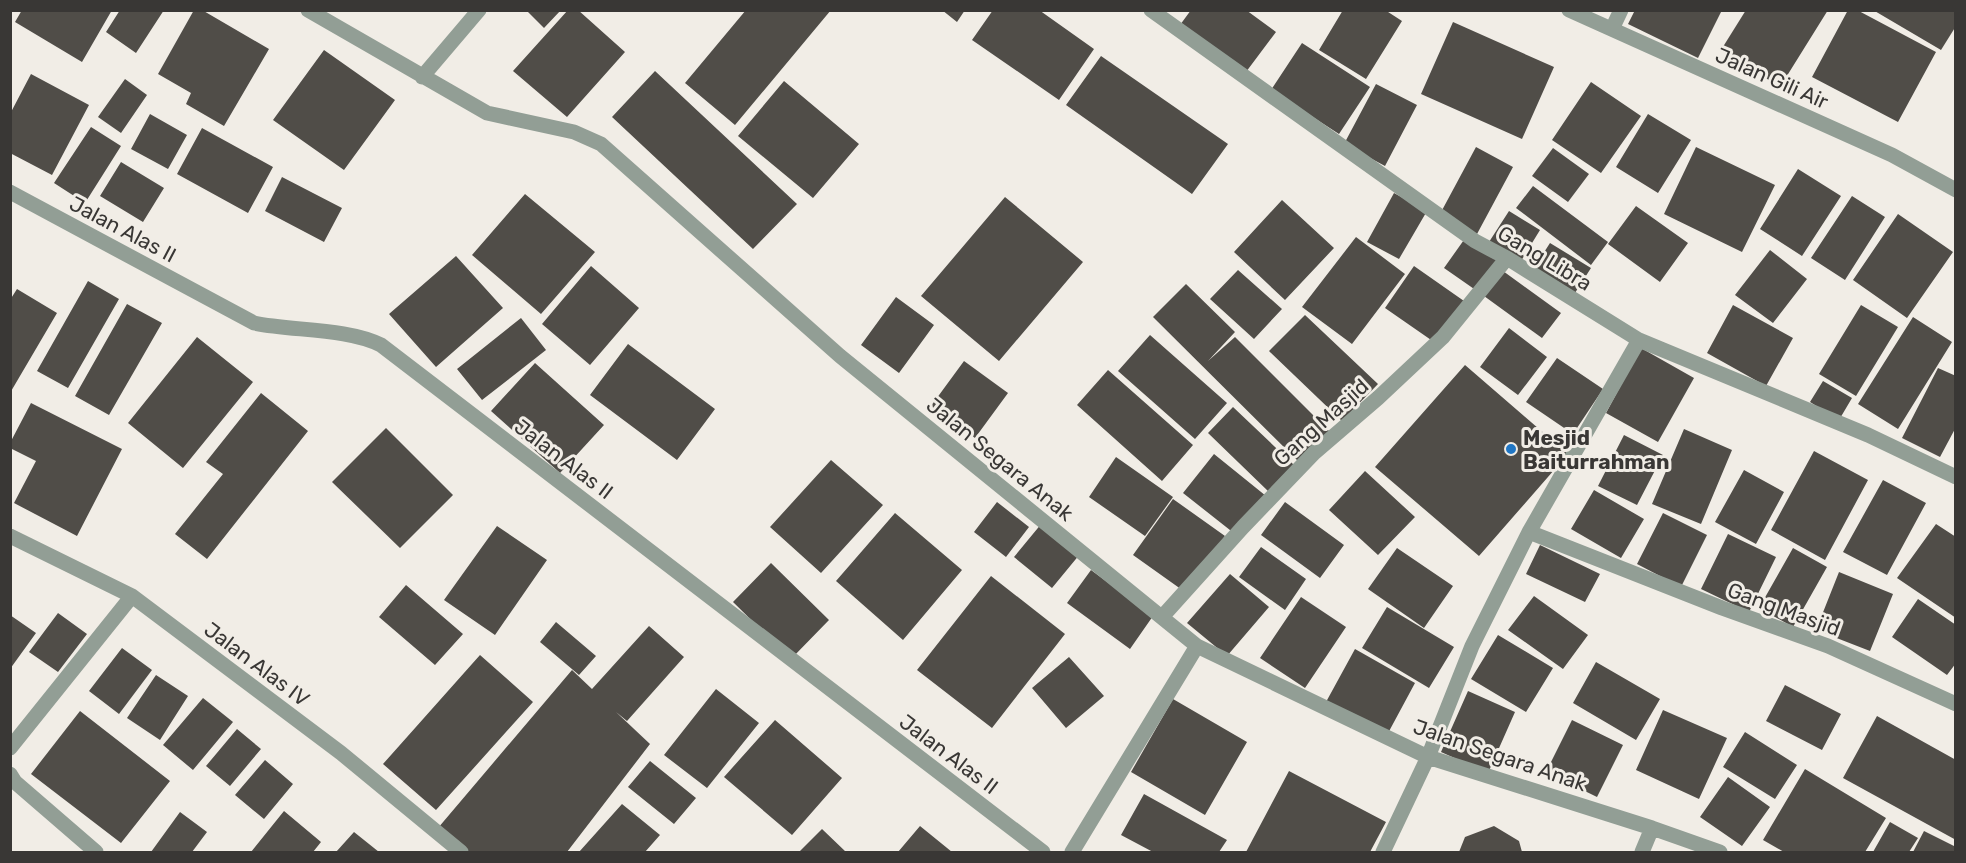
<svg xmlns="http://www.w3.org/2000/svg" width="1966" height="863" viewBox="0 0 1966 863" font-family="Rubik,sans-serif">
<rect width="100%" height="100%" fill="#f1ede6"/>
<path fill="#504d48" d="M22,10H112L82,62L15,22Z
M120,10H164L136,53L106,32Z
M194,10H202L269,49L224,126L186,104L191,93L158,74Z
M526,10H561L544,28Z
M568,10H578L625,52L567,117L513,71Z
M746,10H831L735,125L685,83Z
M942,10H965L957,22Z
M993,10H1039L1094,49L1059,100L972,40Z
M1191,10H1246L1276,32L1246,72L1180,25Z
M1343,10H1385L1402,21L1366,79L1319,50Z
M1635,10H1722L1698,58L1628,24Z
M1746,10H1828L1780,87L1721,50Z
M1848,10H1857L1936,52L1898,122L1812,77Z
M1873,10H1956V26L1941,50Z
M1453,22L1554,67L1522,139L1421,94Z
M1302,43L1370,87L1339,134L1271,90Z
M324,50L395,100L344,170L273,120Z
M1101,56L1228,144L1192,194L1066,105Z
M655,71L797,204L753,249L612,117Z
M31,74L89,105L52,175L10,153V114Z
M125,79L147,95L121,133L98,117Z
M784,81L859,144L813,198L738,136Z
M1591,82L1641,116L1601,173L1552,140Z
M1376,84L1417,105L1385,166L1344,144Z
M150,114L187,135L168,169L131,149Z
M1648,114L1691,140L1658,193L1616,167Z
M91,127L121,146L85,203L54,183Z
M202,128L273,167L248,213L177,174Z
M1476,147L1513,167L1477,234L1440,214Z
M1696,147L1775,185L1742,252L1664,214Z
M1553,148L1589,174L1568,202L1532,176Z
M121,162L164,188L143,222L100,196Z
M1798,169L1841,196L1802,256L1760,229Z
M282,177L342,208L324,242L265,211Z
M1533,186L1608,242L1591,265L1516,208Z
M1394,193L1427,211L1399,259L1367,242Z
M525,194L595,252L541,314L472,255Z
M1852,196L1885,217L1845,280L1811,258Z
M1005,197L1083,262L999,361L921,296Z
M1282,200L1334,248L1285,300L1234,252Z
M1636,206L1688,243L1660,282L1608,244Z
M1509,211L1540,230L1521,261L1489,242Z
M1898,214L1953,252L1907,318L1853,280Z
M1356,237L1405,274L1352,344L1302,307Z
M1466,237L1499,261L1477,291L1444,268Z
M1550,243L1591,268L1573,296L1532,271Z
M1770,250L1807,279L1773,323L1735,295Z
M456,256L503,308L436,367L389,314Z
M591,266L639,308L590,365L542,324Z
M1414,266L1464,301L1434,342L1385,308Z
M1238,270L1282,309L1254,339L1210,299Z
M1503,271L1561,313L1542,338L1484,296Z
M88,281L119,299L68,388L37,371Z
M1186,284L1235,332L1208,361L1235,337L1330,432L1300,463L1153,317Z
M17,289L57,313L10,393V300Z
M896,297L934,325L899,373L861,345Z
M127,304L162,323L109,415L75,396Z
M1733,305L1793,338L1766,386L1707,353Z
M1861,305L1898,327L1856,396L1819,374Z
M1305,315L1378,384L1342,421L1269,351Z
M1913,317L1952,342L1898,429L1858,404Z
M521,318L546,350L482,400L457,369Z
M1509,328L1547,357L1518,395L1480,367Z
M1150,335L1227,403L1195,439L1118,371Z
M197,337L253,382L183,468L128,423Z
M628,344L715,409L677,460L590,395Z
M1641,348L1694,378L1658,442L1606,413Z
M1557,358L1603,389L1573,434L1526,402Z
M964,361L1008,393L975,438L931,406Z
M535,363L604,425L560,473L491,411Z
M1465,365L1568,454L1479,556L1375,467Z
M1938,368L1956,376V427L1940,457L1902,438Z
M1108,370L1193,445L1162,481L1077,405Z
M1823,381L1852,398L1839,420L1810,402Z
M261,393L308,431L207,559L175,534L223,474L206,462Z
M31,403L122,449L77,536L14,503L36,461L10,448V443Z
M1233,407L1294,465L1269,492L1208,433Z
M386,428L453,495L400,548L332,482Z
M1684,429L1732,450L1701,524L1652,504Z
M1624,435L1663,455L1637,505L1598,486Z
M1814,451L1868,480L1825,560L1771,530Z
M1214,454L1266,496L1235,534L1183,493Z
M1116,457L1173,497L1145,536L1089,497Z
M831,460L883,505L821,573L770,527Z
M1744,470L1784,492L1756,544L1715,522Z
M1365,471L1415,517L1378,555L1329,510Z
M1883,480L1926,503L1887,575L1843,552Z
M1594,490L1644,519L1621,558L1571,529Z
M1173,499L1225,536L1185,592L1133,555Z
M997,502L1029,527L1006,557L974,532Z
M1285,502L1344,545L1320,578L1261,535Z
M895,513L962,570L903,640L836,581Z
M1663,513L1707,535L1681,587L1637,564Z
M1042,523L1080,554L1052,588L1014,557Z
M1936,524L1956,537V618L1897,578Z
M497,526L547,560L495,635L444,600Z
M1728,534L1776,557L1749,612L1701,589Z
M1540,545L1600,574L1585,602L1526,574Z
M1261,547L1306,579L1285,610L1239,577Z
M1397,548L1453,586L1424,628L1368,589Z
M1793,548L1827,567L1793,627L1759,608Z
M771,563L829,620L791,659L733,602Z
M1091,570L1153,616L1130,649L1067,603Z
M1839,572L1893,594L1870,651L1816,630Z
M1230,574L1269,607L1227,656L1187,623Z
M991,576L1065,634L992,728L917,670Z
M406,585L463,634L435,665L379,617Z
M1534,596L1588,635L1563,669L1508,630Z
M1301,597L1346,627L1305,688L1260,658Z
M1918,599L1956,625V663L1947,675L1892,637Z
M1387,607L1454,647L1429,688L1362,648Z
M58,613L87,634L58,672L29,652Z
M10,615L36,633L10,669Z
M556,622L596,656L579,675L540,642Z
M649,626L684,657L627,721L616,712L650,744L567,852H466L438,828L572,670L592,689Z
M1498,635L1553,668L1526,712L1471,679Z
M122,648L152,670L119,714L89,691Z
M1355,649L1415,683L1387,735L1326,702Z
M480,655L533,702L436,810L383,764Z
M1069,657L1104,696L1066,728L1032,688Z
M1596,662L1660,699L1636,740L1573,703Z
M156,675L188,696L160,740L127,718Z
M1785,685L1841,714L1822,750L1766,721Z
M716,689L759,723L707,788L664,755Z
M1468,691L1515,712L1488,773L1441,752Z
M203,698L233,722L193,770L163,745Z
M1173,699L1247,742L1205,815L1131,772Z
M1663,710L1727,738L1699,799L1636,770Z
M80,711L170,781L121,843L31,774Z
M1877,716L1956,760V840L1843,778Z
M775,720L842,778L792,835L724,777Z
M1572,720L1623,745L1597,797L1546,772Z
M237,729L261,749L230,786L206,766Z
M1745,732L1797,765L1775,799L1723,767Z
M265,760L293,784L264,819L235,795Z
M650,761L696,798L674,824L628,787Z
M1805,769L1886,818L1865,852H1784L1763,840Z
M1289,771L1386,822L1370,852H1246Z
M1728,777L1770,807L1742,846L1700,817Z
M1144,794L1227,840L1219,852H1153L1121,835Z
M622,804L660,835L645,852H579Z
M284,811L321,842L313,852H251Z
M180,812L207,832L192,852H151Z
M1890,822L1918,838L1909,852H1873Z
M920,826L952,852H898Z
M1494,826L1519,841L1522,852H1459L1465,837Z
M822,829L846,852H799Z
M1924,831L1956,847V852H1913Z
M354,832L379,852H336Z"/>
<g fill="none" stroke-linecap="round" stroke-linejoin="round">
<path stroke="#929e95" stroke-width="15" d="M308,10L487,113L574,132L601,144L840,356L1197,646L1428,757L1652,828L1720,852
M1151,10L1475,241L1507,258L1639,340L1868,435L1956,477
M1569,10L1892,155L1956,190
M1612,29L1621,10
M422,77L479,10
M10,192L254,323C292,331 347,328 381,345L1043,852
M1529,532L1722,608L1828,646L1956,704
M10,536L132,596L341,753L461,852
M1162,617L1243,527L1314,453L1378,398L1443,337L1507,258
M10,748L132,596
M10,774L15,782L96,852
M1072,852L1197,646
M1383,852L1428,757L1472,646L1529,532L1639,340
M1642,852L1652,828"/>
</g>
<circle fill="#2076c4" stroke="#f1ede6" stroke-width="2" cx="1511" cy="449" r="6"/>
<g text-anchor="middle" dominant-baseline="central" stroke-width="6" stroke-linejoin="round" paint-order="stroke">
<g font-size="21" fill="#393735" stroke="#f1ede6">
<text transform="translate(1772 78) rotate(24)">Jalan Gili Air</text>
<text transform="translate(123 229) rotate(28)">Jalan Alas II</text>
<text transform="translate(1545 258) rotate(31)">Gang Libra</text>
<text transform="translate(1321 422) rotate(-42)">Gang Masjid</text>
<text transform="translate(564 459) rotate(37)">Jalan Alas II</text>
<text transform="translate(1000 459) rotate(39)">Jalan Segara Anak</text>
<text transform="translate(1784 609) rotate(20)">Gang Masjid</text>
<text transform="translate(257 664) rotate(37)">Jalan Alas IV</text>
<text transform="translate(949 754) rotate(37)">Jalan Alas II</text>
<text transform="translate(1500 755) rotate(19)">Jalan Segara Anak</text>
</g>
<g font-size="21" font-weight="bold" fill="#393735" stroke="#f1ede6" text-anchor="start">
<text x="1523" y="437">Mesjid<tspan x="1523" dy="24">Baiturrahman</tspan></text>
</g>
</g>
<rect width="1966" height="863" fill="none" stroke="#393735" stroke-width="24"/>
</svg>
